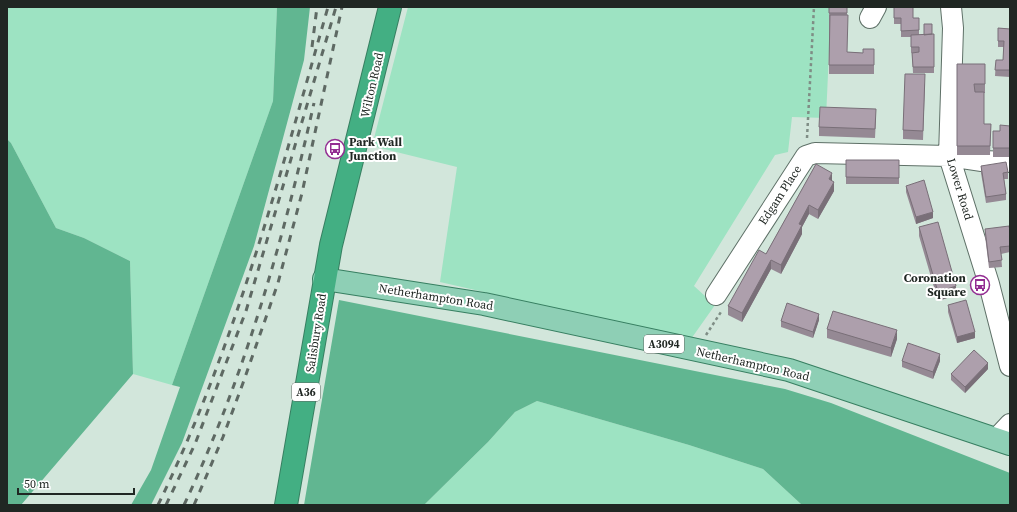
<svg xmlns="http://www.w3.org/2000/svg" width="1017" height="512" viewBox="0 0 1017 512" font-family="'Source Serif 4',serif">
<rect width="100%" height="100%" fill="#d2e6db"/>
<path fill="#9de3c2" d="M7,7H277L273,101L172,385L133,374L130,261L84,238L56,228L11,143L7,139Z
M408,7H831L826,118L792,117L788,152L775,155L694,286L715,305L691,339L440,282L457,167L372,146Z
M537,401L689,445L763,469L802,505H424L488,442L515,412Z"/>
<path fill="#61b691" d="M277,7H310L304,60L254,246L182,443L151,505H131L151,470L180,387L172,385L273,101Z
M7,139L11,143L56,228L84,238L130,261L133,374L21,505H7Z
M339,300L785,389L831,403L1010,473V505H802L763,469L689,445L537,401L515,412L488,442L424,505H304Z"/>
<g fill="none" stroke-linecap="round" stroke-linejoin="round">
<g stroke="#5e7067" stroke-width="22">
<path id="minor" d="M951,7L953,28L949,156L989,284L1010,366
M870,18L876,7
M716,295L806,156L815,153L949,156L982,161L1010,162
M996,439L1010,424"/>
</g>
<g stroke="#377f61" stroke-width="24">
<path id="major" d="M324,279L484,304L789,370L1010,444"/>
</g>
<g stroke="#377f61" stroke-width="24">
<path id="highway" d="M286,505L331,245L390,7"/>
</g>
<path stroke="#7f8d85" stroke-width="2.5" stroke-dasharray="3 3" stroke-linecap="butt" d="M807,138L814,7
M706,335L721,312"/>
<use href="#minor" stroke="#fff" stroke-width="20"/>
<use href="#major" stroke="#8ecfb5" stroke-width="22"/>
<use href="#highway" stroke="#43af83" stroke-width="22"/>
<path stroke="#5e6963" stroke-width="3" stroke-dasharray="7 7" stroke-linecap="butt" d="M312,47L317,7
M158,505C235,347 280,175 328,7
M166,505L195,444L246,311L336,7
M184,505C245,376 283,241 314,103
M194,505L223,437L243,383L278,283L302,193L342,7"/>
</g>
<path fill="#958994" d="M829,7H847V52L863,53L874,49V74H829Z
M894,7L913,18H919V35L934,34V73H913L912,53H911V37H901V24H894Z
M998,28L1010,29V77L995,76L996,60H1003L1004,47H998Z
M957,64H985V93H984V124H991L990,155H957Z
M925,83L923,140L903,139V130Z
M876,118L875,138L819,136V127Z
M1010,126V157H993V131H1000Z
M846,160H899V184H846Z
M816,164L832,181L834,191L818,219L809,214L802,227V234L781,274L771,269L742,322L728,315V306L766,254Z
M981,166L1008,172V179H1004L1006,194V200L986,203L981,173Z
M906,186L933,218L916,224L906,192Z
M919,227L956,295L938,301L919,236Z
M985,229L1010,231V252L1001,254L1002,267L989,268L985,236Z
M948,305L975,338L957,343L948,312Z
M819,320L813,338L781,327V321Z
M827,329L897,339L891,357L827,338Z
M902,361H940L933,379L902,367Z
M988,369L965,393L951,380V374Z"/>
<path fill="#796f78" d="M832,173V182L829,179Z
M834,182V191L818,219V210Z
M809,205V214L802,227V234L781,274V265L799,224Z
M933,212V218L916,224V217Z
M771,260V269L742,322V313Z
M956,286V295L938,301V292Z
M819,314V320L813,338V332Z
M897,330V339L891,357V348Z
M975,332V338L957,343V337Z
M940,354V361L933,379V372Z
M988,363V369L965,393V387Z"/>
<path fill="#ad9fac" stroke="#796f78" d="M829,7H847V13H829Z
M894,7H913V18H919V30L901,31V18H894Z
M830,15H848L847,52L863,53V49H874V65H829Z
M924,24H932V34L924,35Z
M998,28L1010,29V70H995L996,60H1003L1004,41H998Z
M934,34V67H913L912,53L919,52V47H911V35Z
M957,64H985V84H974L975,92H984V124H991L990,146H957Z
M905,74H925L923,131L903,130Z
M820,107L876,109L875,129L819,127Z
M1000,125L1010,126V148H993V131H1000Z
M846,160H899V178L846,177Z
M1006,162L1008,172L1003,173L1006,194L986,197L981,166Z
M816,164L832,173L829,179L834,182L818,210L809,205L799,224L802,225L781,265L771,260L742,313L728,306L759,250L766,254Z
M924,180L933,212L916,217L906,186Z
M938,222L956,286L938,292L919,227Z
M1009,226L1010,231V246L1000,247L1002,260L989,262L985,229Z
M966,300L975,332L957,337L948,305Z
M787,303L819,314L813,332L781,321Z
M833,311L897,330L891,348L827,329Z
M908,343L940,354L933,372L902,361Z
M974,350L988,363L965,387L951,374Z"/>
<defs>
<g id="bus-ring" transform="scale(1)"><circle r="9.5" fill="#fff" stroke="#932d92" stroke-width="1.5"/><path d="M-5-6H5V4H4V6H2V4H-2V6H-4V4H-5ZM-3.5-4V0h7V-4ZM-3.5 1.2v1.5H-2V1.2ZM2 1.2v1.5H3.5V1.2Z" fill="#932d92"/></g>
</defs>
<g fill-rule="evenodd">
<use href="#bus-ring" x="335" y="149"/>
<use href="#bus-ring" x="980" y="285"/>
</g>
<g text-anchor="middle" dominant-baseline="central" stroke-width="4" stroke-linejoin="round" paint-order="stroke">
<g fill="#fff" stroke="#636865" stroke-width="1">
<rect x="644" y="335" width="40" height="18" rx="3"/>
<rect x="292" y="383" width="28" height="18" rx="3"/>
</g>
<g font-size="11" font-weight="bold" fill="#202723">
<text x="664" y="344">A3094</text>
<text x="306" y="392">A36</text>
</g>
<g font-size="12" fill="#202723" stroke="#fff">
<text transform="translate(372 85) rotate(-77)">Wilton Road</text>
<text transform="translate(960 189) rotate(73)">Lower Road</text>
<text transform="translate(780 195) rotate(-57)">Edgam Place</text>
<text transform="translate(436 297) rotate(9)">Netherhampton Road</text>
<text transform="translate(316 333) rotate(-81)">Salisbury Road</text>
<text transform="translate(753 364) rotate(13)">Netherhampton Road</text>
</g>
<g font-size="12" font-weight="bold" fill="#202723" stroke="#fff" text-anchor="start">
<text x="349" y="142">Park Wall<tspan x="349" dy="14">Junction</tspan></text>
<text x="966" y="278" text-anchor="end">Coronation<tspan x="966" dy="14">Square</tspan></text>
</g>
</g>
<rect width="1017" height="512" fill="none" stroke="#202723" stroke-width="16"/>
<path d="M18 488v6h116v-6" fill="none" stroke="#202723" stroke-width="2"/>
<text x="24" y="488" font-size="12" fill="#202723" stroke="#ffffff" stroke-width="3" paint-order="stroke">50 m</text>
</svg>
